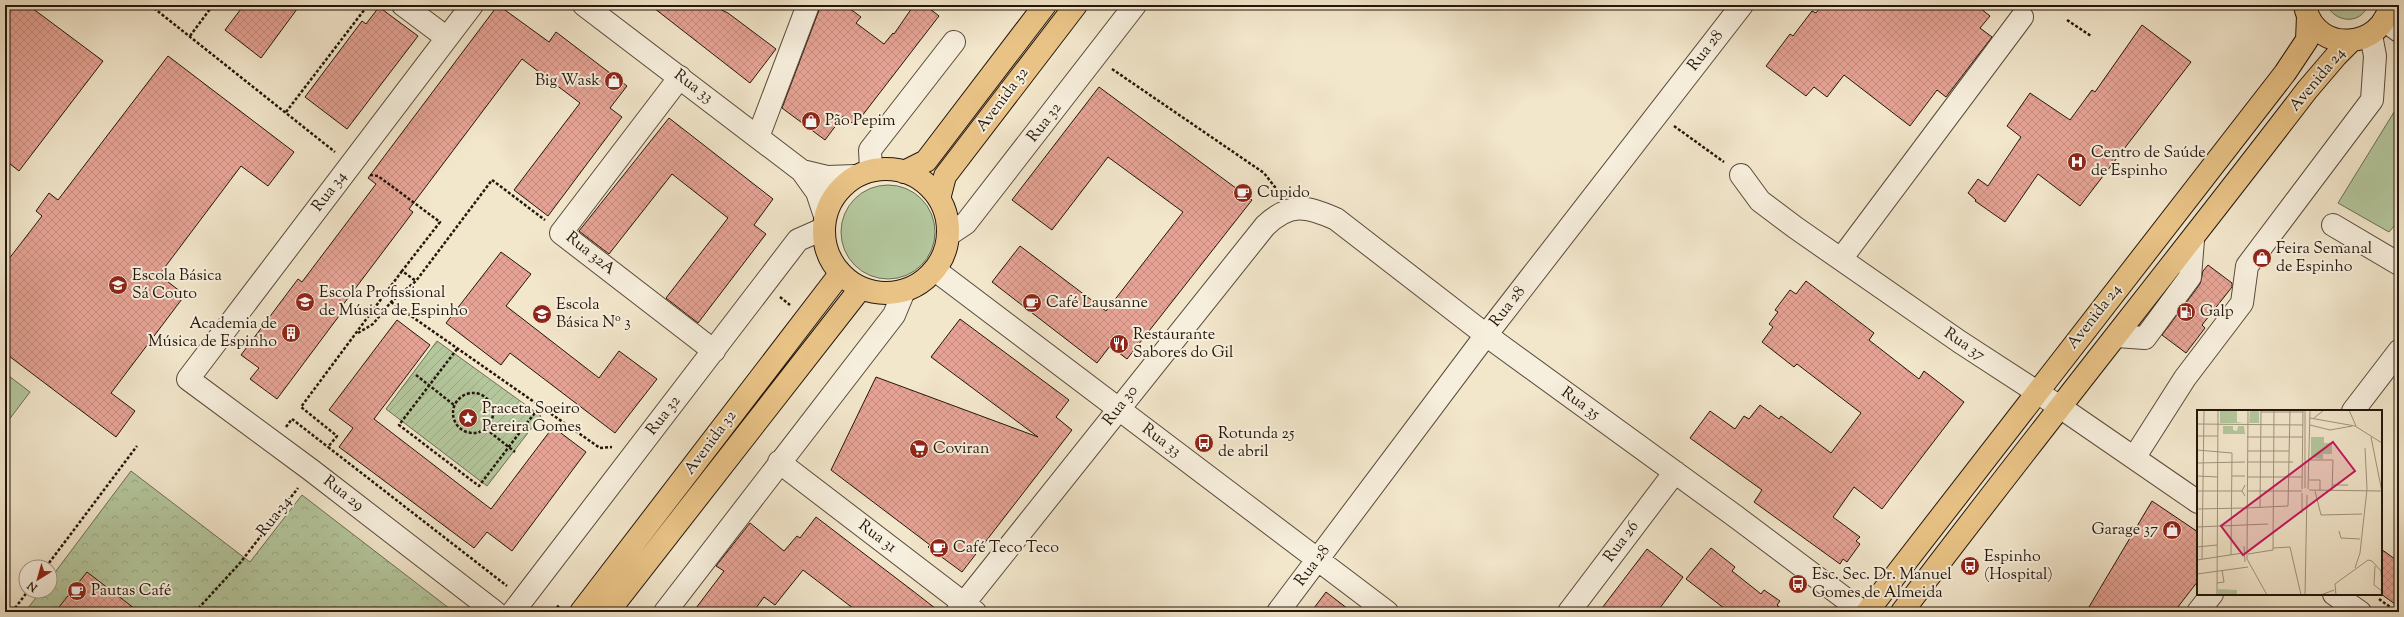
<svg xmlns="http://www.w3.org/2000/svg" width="2404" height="617" viewBox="0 0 2404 617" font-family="'Sorts Mill Goudy',serif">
<defs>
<pattern id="park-crowns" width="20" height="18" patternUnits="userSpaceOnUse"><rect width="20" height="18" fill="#b4c69c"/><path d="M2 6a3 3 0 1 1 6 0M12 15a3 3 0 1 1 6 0" fill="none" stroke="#9ba985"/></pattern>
<pattern id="garden-furrows" width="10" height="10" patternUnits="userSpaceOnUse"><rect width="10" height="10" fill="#b4c69c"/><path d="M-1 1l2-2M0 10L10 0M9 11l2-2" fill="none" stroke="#9ba985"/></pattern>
<pattern id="building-cross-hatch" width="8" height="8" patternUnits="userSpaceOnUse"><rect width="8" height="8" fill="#e6a395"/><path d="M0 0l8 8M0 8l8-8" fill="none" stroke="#c58c7f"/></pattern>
</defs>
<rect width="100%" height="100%" fill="#f2e6cb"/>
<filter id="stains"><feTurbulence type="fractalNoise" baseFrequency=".005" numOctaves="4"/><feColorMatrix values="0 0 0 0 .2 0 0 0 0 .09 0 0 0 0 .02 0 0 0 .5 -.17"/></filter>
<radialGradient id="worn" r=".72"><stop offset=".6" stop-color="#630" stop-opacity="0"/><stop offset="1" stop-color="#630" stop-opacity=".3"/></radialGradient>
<path fill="#b4c69c" stroke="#6c6e54" d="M2327,5H2368C2361,25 2335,23 2327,5Z
M2399,104V220L2389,232L2338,203Z
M841 232a47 47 0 1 1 94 0a47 47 0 1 1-94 0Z
M5,373L30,392L5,425Z"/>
<path fill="url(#park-crowns)" stroke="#6c6e54" d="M131,471L250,562L302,495L454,612H25L41,591H50V579Z"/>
<path fill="url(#garden-furrows)" stroke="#6c6e54" d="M437,341L541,416L487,486L386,409Z"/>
<path fill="url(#building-cross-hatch)" stroke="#24160b" d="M5,5H28L103,61L19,171L5,160Z
M244,5H300L261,58L225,30Z
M498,5L549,42L556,32L627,86L610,108L622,117L548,216L514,190L580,103L522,59L409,209L413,212L339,310L342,312L277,399L250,379L259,368L241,355L298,279L302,282L376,184L368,178Z
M650,5H711L728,13L776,49L750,83Z
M821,5H845L861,17L856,23L884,44L893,33L894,34L914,5H925L939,16L855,125L843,116L825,140L782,108Z
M1822,5H1976L1990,16L1980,28L1992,37L1946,97L1937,90L1910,126L1844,75L1827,97L1814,87L1806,96L1766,66L1790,34L1793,36L1812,11L1816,13Z
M379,7L418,36L347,129L305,97L362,21L366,24Z
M2142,25L2191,62L2080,206L2038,174L2005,222L1975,201L1976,200L1968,193L1978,179L1988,186L2021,137L2007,126L2030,93L2070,120L2092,90L2095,92Z
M168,56L294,152L268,186L241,166L159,275L185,295L111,393L135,411L116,437L5,353V264L42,216L36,211L49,193L58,200Z
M1099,87L1252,200L1127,359L1110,346L1097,363L992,282L1020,246L1106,311L1183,212L1108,157L1052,230L1012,200Z
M669,118L773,199L754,225L766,234L698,323L666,298L728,218L672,174L609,254L579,231Z
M501,252L531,274L506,306L599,378L619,351L657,379L615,433L510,353L501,365L446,323Z
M2208,265L2232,283V287L2202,325L2205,328L2186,353L2162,335L2200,284L2203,271Z
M1806,281L1874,333L1869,340L1919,379L1924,371L1964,402L1882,509L1854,487L1833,517L1860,537L1856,541L1860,544L1847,562L1843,559L1840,564L1754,502L1762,490L1690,438L1710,411L1735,429L1744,416L1749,419L1760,405L1779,419L1781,416L1831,453L1861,413L1797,364L1794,367L1762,342L1773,327L1769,324L1778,312L1775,310L1790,290L1796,294Z
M960,319L1069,400L1056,417L1072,430L962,572L928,547L930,545L831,470L876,377L1038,437L931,357Z
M397,320L430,345L374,419L491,509L553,427L586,452L512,551L487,532L474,548L339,447L353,428L329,410Z
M2152,501L2198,532V581L2174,612H2086Z
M816,517L913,591L940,612H858L803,570L775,605L764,597L753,612H693L724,571L716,566L750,523L784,551L797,536L800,538Z
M1711,548L1735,567L1732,571L1761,594L1764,590L1780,601L1777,605L1785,612H1729L1686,579Z
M1647,549L1683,577L1657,612H1599Z
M2381,549L2399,562V607L2381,594Z
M87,572L139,612H55Z
M1326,592L1352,612H1311Z"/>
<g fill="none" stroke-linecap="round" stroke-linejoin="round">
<g stroke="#584a3b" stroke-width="24">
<path id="minor" d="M403,5L447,38
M472,5L188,379L311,470L495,612
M584,5L802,171L817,192L825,216
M2384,20L2399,31
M680,77L561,233L714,351
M758,137L808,5
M871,170L870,150L954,42
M802,171L827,177L856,176
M1741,175L1760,201L1796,228L1960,342L2060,407L2198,502
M2333,225L2399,264
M948,235L966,223L1135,5
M1841,259L2022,17
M935,270L1387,612
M2117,336L2145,338L2190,277L2193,240
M2353,411L2399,351
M2134,458L2185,378L2242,303L2247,266L2372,100L2375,56L2371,35
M779,462L975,612
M2334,594L2360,612
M513,612L798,240L823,229
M665,612L894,315L904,291
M957,612L1265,226C1290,202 1306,206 1336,219L1486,335L1735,516L1863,612
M1278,612L1486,335L1742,5
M1569,612L1675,472
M2198,612L2212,594"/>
</g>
<g stroke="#24160b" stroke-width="24">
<path id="major" d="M2306,10C2318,54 2382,49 2390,5
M824 231a62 62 0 1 1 124 0a62 62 0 1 1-124 0Z
M904,172L926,161L1045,5
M939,199L945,176L1076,5
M581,612L840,274
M608,612L860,289
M1867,612L2285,73L2307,40L2308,16
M1902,612C2035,436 2173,265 2307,90L2336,56L2351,41"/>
</g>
<path stroke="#24160b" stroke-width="2.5" stroke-dasharray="3 2" stroke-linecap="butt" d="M150,5L335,152
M2067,20L2091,36
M190,36L213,5
M1112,69L1264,173L1278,191
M286,112L368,5
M1674,126L1724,162
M370,175L378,176L440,222L402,271L416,281
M402,271L301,407L337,436L328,447L507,586
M780,297L790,305
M391,302L600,448L612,447
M358,333L373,324L391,302L416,281L492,180L545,220
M457,349L399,425L479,486L540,406
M416,375L454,405
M453 413a20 20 0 1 1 40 0a20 20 0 1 1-40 0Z
M286,427L292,419L328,447
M486,429L515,452
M46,567L137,446
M2379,599L2397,612
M12,612L28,591
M195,612L240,563L298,488
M554,612L559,605"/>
<use href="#minor" stroke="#f7efdd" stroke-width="22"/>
<use href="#major" stroke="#e9c386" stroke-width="22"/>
</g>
<defs>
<g id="shop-disc" transform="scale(1)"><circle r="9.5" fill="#8f2418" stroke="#f7efdd"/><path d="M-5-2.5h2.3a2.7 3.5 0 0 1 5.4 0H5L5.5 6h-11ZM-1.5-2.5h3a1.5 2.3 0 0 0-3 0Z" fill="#fff"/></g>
<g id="hospital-disc" transform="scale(1)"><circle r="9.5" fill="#8f2418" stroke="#f7efdd"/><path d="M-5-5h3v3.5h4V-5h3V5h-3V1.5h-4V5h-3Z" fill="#fff"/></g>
<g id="cafe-disc" transform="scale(1)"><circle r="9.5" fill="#8f2418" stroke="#f7efdd"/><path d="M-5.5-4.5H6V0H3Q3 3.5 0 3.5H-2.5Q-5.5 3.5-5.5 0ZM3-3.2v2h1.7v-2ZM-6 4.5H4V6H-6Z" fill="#fff"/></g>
<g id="school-disc" transform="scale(1)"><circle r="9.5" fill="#8f2418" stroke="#f7efdd"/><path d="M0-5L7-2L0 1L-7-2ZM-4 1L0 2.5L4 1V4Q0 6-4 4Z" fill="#fff"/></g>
<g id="fuel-disc" transform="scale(1)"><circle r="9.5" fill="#8f2418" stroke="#f7efdd"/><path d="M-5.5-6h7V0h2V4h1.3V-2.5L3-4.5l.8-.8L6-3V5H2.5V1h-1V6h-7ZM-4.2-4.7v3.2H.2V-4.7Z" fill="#fff"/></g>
<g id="building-disc" transform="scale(1)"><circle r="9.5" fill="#8f2418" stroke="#f7efdd"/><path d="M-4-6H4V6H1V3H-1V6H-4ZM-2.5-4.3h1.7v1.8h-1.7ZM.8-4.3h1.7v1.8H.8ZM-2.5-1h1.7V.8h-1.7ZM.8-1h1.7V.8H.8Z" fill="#fff"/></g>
<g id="restaurant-disc" transform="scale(1)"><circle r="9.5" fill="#8f2418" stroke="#f7efdd"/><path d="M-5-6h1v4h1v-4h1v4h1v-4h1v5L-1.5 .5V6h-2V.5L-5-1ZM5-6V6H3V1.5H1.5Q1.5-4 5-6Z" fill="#fff"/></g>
<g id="sight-disc" transform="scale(1)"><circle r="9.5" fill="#8f2418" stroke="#f7efdd"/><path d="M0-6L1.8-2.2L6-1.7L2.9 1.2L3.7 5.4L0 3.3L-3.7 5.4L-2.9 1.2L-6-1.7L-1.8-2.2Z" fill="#fff"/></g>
<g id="bus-disc" transform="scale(1)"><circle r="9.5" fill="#8f2418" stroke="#f7efdd"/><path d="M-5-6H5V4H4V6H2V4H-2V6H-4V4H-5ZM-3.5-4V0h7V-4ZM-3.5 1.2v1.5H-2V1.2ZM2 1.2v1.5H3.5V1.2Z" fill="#fff"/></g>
<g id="supermarket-disc" transform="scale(1)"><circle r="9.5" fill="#8f2418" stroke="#f7efdd"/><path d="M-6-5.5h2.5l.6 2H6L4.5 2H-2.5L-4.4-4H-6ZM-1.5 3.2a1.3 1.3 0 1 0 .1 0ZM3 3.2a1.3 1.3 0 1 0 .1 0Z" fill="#fff"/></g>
</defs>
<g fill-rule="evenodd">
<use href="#shop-disc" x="614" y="81"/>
<use href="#shop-disc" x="811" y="121"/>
<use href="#hospital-disc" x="2077" y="162"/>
<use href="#cafe-disc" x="1243" y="193"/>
<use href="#shop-disc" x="2262" y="258"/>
<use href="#school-disc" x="118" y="285"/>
<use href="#school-disc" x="305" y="302"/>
<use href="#cafe-disc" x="1032" y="303"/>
<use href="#fuel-disc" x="2186" y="312"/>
<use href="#school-disc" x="542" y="314"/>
<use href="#building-disc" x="291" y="333"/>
<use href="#restaurant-disc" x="1119" y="344"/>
<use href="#sight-disc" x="468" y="418"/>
<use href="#bus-disc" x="1204" y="443"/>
<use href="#supermarket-disc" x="919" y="449"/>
<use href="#shop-disc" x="2172" y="530"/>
<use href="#cafe-disc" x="939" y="548"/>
<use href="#bus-disc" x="1970" y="566"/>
<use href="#bus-disc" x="1798" y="584"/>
<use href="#cafe-disc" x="77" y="591"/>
</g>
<g text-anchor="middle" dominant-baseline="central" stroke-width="4" stroke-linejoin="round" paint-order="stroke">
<g font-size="16" fill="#24160b" stroke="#f7efdd">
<text transform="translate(1706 51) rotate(-52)">Rua 28</text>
<text transform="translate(2318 80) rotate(-50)">Avenida 24</text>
<text transform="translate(693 87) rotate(37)">Rua 33</text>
<text transform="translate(1003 100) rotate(-53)">Avenida 32</text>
<text transform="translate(1045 123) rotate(-52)">Rua 32</text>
<text transform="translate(330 192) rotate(-53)">Rua 34</text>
<text transform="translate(590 254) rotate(39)">Rua 32A</text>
<text transform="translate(1508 307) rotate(-52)">Rua 28</text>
<text transform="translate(2095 317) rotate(-52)">Avenida 24</text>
<text transform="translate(1964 345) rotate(34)">Rua 37</text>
<text transform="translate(1580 404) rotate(36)">Rua 35</text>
<text transform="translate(1121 406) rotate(-52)">Rua 30</text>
<text transform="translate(664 416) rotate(-52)">Rua 32</text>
<text transform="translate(1161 441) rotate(37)">Rua 33</text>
<text transform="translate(711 443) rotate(-53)">Avenida 32</text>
<text transform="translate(343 494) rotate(38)">Rua 29</text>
<text transform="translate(275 517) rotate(-52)">Rua 34</text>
<text transform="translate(877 537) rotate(37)">Rua 31</text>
<text transform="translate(1622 542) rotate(-53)">Rua 26</text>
<text transform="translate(1313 566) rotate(-53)">Rua 28</text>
</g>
<g font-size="16" fill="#24160b" stroke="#f7efdd" text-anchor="start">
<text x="600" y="81" text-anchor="end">Big Wask</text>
<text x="825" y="121">Pão Pepim</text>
<text x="2091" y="153">Centro de Saúde<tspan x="2091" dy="18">de Espinho</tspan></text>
<text x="1257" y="193">Cupido</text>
<text x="2276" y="249">Feira Semanal<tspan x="2276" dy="18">de Espinho</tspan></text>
<text x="132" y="276">Escola Básica<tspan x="132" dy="18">Sá Couto</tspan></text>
<text x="319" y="293">Escola Profissional<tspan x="319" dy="18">de Música de Espinho</tspan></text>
<text x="1046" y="303">Café Lausanne</text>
<text x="556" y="305">Escola<tspan x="556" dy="18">Básica Nº 3</tspan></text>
<text x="2200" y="312">Galp</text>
<text x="277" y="324" text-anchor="end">Academia de<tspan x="277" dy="18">Música de Espinho</tspan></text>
<text x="1133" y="335">Restaurante<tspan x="1133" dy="18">Sabores do Gil</tspan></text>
<text x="482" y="409">Praceta Soeiro<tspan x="482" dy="18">Pereira Gomes</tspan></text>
<text x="1218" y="434">Rotunda 25<tspan x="1218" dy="18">de abril</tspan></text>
<text x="933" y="449">Coviran</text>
<text x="2158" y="530" text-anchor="end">Garage 37</text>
<text x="953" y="548">Café Teco Teco</text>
<text x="1984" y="557">Espinho<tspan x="1984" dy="18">(Hospital)</tspan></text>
<text x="1812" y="575">Esc. Sec. Dr. Manuel<tspan x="1812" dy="18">Gomes de Almeida</tspan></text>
<text x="91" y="591">Pautas Café</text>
</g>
</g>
<g transform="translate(2197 410)">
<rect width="185" height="185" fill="#f2e6cb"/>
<path d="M21,179L40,180V185H21Z" fill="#b4c69c"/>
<path d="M23,0H40V12L47,13H23ZM53,0H62V13H52ZM26,16H36V20L40,21L41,16H47L48,24H26ZM114,27H127V33H135V44H126V49L114,48Z" fill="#b4c69c"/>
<path fill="none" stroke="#a0937e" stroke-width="1" d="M51,0L50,149L70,185M152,0L159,16M64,2H106M113,8L158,16L185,33M117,8L127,0M0,14L106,15M113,15L133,20L155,16M0,26H21M50,27H106M174,27L185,82M0,40L35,43L34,145M51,41H92M112,50H136L135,81M50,52H96M0,53L48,52M0,66L21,67M35,66H48M50,67H105M112,70H123V81M135,75H151M108,78V0M105,79L106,0M111,79L113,0M112,80L185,81M0,81H45M50,81H105M118,81L124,105L165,104M48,86L45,81L48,75M49,98L91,96L93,0M63,98L64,0M0,99L48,98M105,103V83M0,117L71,114M142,121L144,128L163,129M47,136L48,152M0,137L20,135M76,138L93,137L104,185M51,144L76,140L77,0M5,149L7,0M0,150L46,143M178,156L177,175L185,181M158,158L163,143L170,79L168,38M0,164L51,157M20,173L27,172L25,160M20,185L21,0M108,185L110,85M124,185L137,180M139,185L138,174L171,150L175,151L184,161L185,174"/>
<path fill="#c2185b" fill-opacity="0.15" stroke="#c2185b" stroke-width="2" d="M136,32L158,61L46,145L24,116Z"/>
<rect width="185" height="185" fill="none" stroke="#24160b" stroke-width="2"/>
</g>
<rect width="2404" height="617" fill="none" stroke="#f2e6cb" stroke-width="20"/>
<rect x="6" y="6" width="2392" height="605" fill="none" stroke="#24160b" stroke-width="2"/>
<rect x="10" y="10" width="2384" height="597" fill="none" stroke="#24160b"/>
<g transform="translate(38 579) rotate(217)"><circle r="19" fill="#f7efdd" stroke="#a39889"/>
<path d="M0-3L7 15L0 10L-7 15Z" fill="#8f2418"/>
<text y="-6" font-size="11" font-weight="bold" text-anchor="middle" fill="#24160b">N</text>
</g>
<rect width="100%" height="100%" filter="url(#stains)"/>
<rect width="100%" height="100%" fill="url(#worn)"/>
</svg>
